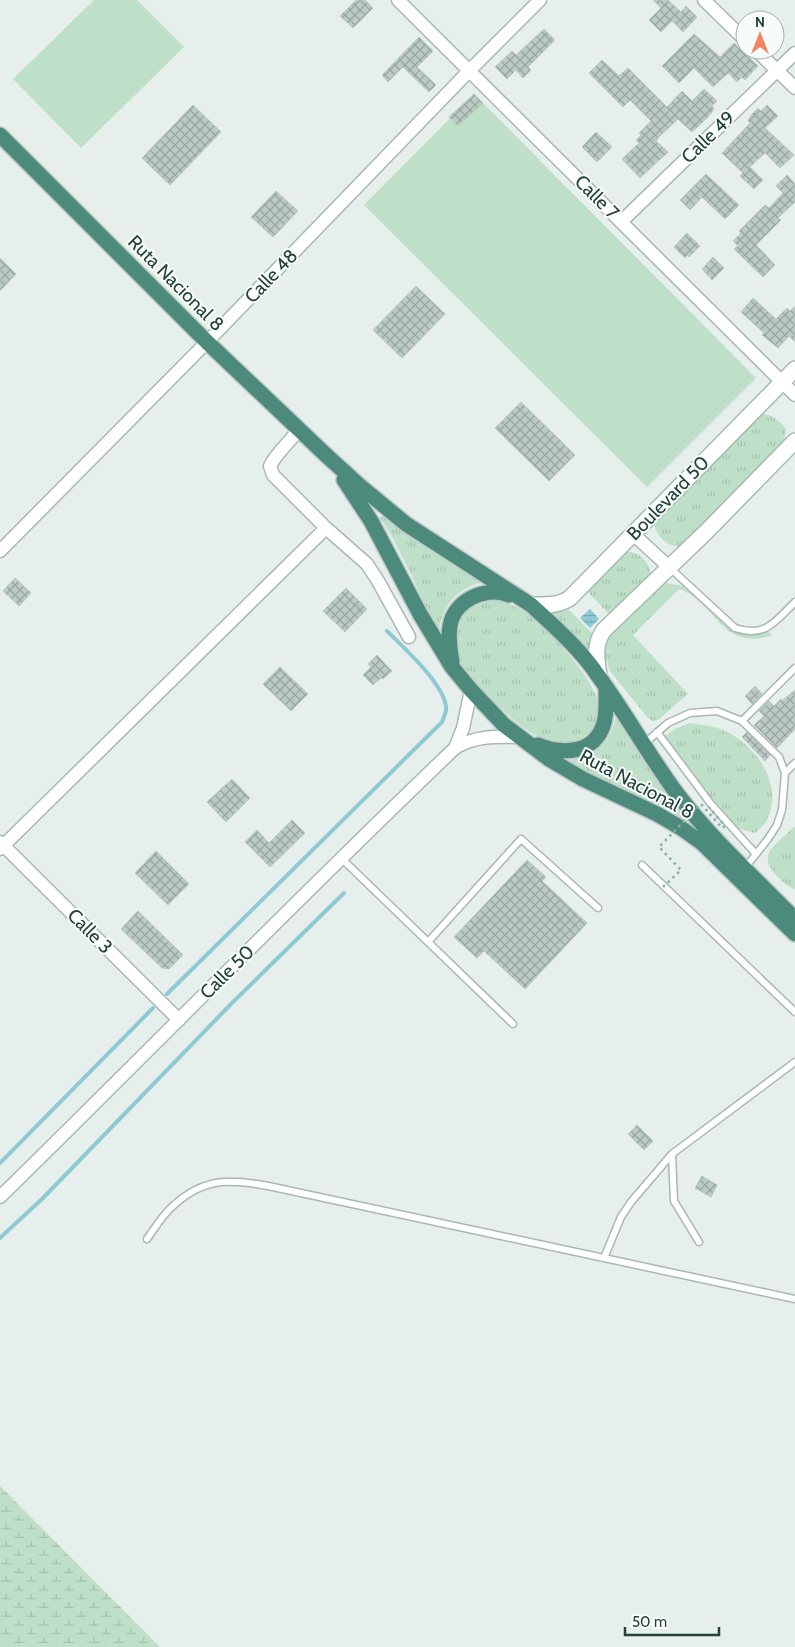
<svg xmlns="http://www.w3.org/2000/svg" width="795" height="1647" viewBox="0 0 795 1647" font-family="Cabin,sans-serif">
<defs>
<pattern id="grass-tufts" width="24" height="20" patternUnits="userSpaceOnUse" patternTransform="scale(1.25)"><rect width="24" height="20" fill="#bfe0c8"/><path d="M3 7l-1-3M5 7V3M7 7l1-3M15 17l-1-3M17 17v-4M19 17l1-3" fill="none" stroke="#a4c1ad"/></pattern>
<pattern id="wetland-marsh" width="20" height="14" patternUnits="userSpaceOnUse" patternTransform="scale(1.25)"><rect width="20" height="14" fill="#bfe0c8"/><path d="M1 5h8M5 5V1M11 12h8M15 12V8" fill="none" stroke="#a4c1ad"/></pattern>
<pattern id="water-rules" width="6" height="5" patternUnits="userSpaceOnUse" patternTransform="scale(1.25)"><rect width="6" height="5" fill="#8ec9d4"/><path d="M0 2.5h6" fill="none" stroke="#74a5ad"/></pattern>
<pattern id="building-cross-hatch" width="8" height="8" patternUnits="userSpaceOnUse" patternTransform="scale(1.25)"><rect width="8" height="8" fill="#bbcac4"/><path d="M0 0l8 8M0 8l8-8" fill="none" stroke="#98a6a0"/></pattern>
</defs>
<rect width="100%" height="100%" fill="#e6efeb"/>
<path fill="url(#grass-tufts)" d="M764,414C774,416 780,421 786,429L784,441L685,545C670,551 655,536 654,522L759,415Z
M384,514L488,582C461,584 442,604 439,631L432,621L411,574L390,533L380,518Z
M622,552C637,550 647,558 651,573L648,579L611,616L585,589Z
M663,583L685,586L736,630L749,632L767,631L773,635C720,653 717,602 679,589L633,635L688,694L658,720L652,721L647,717L610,671L603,648L606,637Z
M496,600C506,602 515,606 524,611C545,625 595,679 598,703C599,712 596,721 594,729C587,734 579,741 571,743C542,751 503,711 485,693C476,683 463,673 459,661C456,653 457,642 458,634C461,610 472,602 496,600Z
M566,607L594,635L590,655L546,609Z
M617,711L691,819L688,823L642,798L577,769L567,761C583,758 602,750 610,734C614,728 615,718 617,711Z
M690,723C699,725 711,725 720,729C755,742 786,785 766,822C763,826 758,830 755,833L737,828L662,739L675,729Z
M795,826V890C783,883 759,865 771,849C778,841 787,834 795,826Z"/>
<path fill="url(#wetland-marsh)" d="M0,1486L160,1647H0Z"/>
<path fill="#bfe0c8" d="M94,0H137L184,47L81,148L13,79Z
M474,94L756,378L647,487L364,205Z"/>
<path fill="url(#water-rules)" d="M590,609L599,619L590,628L580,618Z"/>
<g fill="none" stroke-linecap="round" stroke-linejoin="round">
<path stroke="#8ec9d4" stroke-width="4" d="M167,994L442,722C443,719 445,715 446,711C449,688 403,647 387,631
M0,1163L153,1008
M0,1238L43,1198L231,1004L344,893"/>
</g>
<path fill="url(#building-cross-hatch)" stroke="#b8c9c2" d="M356,0H365L373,8L353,28L340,16Z
M653,0H668L681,12L686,6L697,17L683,32L672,21L661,32L649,20L661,8Z
M544,29L555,40L528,67L531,70L523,78L516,70L507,79L495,67L512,51L516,55Z
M694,34L720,57L734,43L758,66L745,80L742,77L737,82L728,73L713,87L694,68L679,83L662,66Z
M419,37L433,51L417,67L436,85L429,92L403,67L388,82L382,75Z
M602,60L619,76L628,68L667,107L682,91L692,101L704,89L717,101L712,106L714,109L708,117L692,132L678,119L659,137L656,141L668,152L640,178L622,159L639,143L636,140L641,135L639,133L651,121L630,100L623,107L589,73Z
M474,94L483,103L458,126L449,117Z
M193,105L221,132L170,185L142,158Z
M767,105L778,116L765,128L794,155L780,168L765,153L750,167L763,180L754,189L740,176L743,173L722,153L750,123L748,121L752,114L758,108L761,111Z
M596,132L612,147L597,162L582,147Z
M706,174L739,205L725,219L702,197L690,210L680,200Z
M787,175L795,184V202L778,218L781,220L756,245L775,265L763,277L734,249L738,246L733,241L741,233L739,231L765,205L769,208L783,193L776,186Z
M276,191L298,211L273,237L251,217Z
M687,233L700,246L689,257L688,255L685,258L674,247Z
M713,257L724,268L712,280L702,269Z
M0,258L16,274L0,291Z
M416,286L445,314L402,358L373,330Z
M753,298L776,319L787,308L790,311L795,306V342L789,336L778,348L762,335L764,333L741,312Z
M521,402L575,455L549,481L495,428Z
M15,578L31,593L19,606L3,591Z
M346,588L367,609L345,632L323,611Z
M377,655L392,671L383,679L381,678L373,685L363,675L371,667L368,664Z
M280,667L308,694L291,711L263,684Z
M755,686L762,694L752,704L745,696Z
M795,690V729L777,748L754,725L764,716L759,711L769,701L774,706L781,699L782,701Z
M747,732L770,755L765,761L742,737Z
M232,779L250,798L226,822L207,802Z
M292,820L305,833L270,867L245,842L257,830L269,843Z
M156,851L189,884L168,905L135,873Z
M527,860L546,877L542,881L587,923L525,989L484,951L477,958L454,937Z
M138,911L183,955L169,969L162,968L121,929Z
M637,1125L653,1141L644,1150L628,1134Z
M702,1176L717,1185L711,1197L695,1188Z"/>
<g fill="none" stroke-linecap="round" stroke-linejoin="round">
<g stroke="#a8b8b2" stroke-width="9">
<path id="service" d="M670,568L735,628C765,638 775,622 795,602
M742,721L795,668
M657,732L711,804L755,853
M644,744L668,723L690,713L717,711L742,721L779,757L785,773L782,810L777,825L768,839L745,868
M785,773L795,763
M341,858L428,942L521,839L598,908
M642,865L795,1012
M428,942L513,1024
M147,1239C155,1228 163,1214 174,1205C206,1176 234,1179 273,1187L795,1299
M699,1242L674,1201L672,1154L795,1062
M604,1258L621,1217L631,1202L672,1154"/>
</g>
<g stroke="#a8b8b2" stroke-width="15">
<path id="minor" d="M398,0L795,395
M704,0L745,40
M756,50L795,88
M622,221L795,53
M299,429C290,442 277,452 270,466L273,475L326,528L367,564L378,581L409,637
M633,534L669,567
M0,551L207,342L469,71L540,0
M455,748L463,728L471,690
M0,842L179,1020
M0,849L326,528
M0,1197C152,1048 301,895 455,748C474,736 497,736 519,737"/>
</g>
<g stroke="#a4bbb3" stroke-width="18">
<path id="secondary" d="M531,605C544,605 559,606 570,598L795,369
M599,676C597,660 593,645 604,630L706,532L795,441"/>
</g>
<g stroke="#c2cac8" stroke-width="18">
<path id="trunk" d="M0,135L207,342L327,456L360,486L406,524L531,605C555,627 581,650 599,677C626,714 648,754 675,791C710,838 754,877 795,919
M344,480L371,521L420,614L452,667L471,690L504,725L549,759L583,779L657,814L681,828L702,843L795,934
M452,662C450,650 448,638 450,626C454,600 486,586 509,595
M538,745C563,755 595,754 604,723C607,712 606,699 606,688"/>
</g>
<use href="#service" stroke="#fff" stroke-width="6"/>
<use href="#minor" stroke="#fff" stroke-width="12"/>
<use href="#secondary" stroke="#fff" stroke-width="15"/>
<use href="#trunk" stroke="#4c8a7c" stroke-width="15"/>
<path stroke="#86b3a5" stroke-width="2.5" stroke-dasharray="2.5 4" stroke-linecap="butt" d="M663,887L681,870L659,847L701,804L722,828L725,826L709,807"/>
</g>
<g text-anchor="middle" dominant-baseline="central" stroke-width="4" stroke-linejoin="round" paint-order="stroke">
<g font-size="19" fill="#24423a" stroke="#f7fbf9">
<text transform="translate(708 137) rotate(-44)">Calle 49</text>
<text transform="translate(597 197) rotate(45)">Calle 7</text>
<text transform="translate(271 276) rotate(-46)">Calle 48</text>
<text transform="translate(176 283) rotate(45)">Ruta Nacional 8</text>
<text transform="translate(668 498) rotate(-46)">Boulevard 50</text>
<text transform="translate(637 784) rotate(28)">Ruta Nacional 8</text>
<text transform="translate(90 931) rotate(45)">Calle 3</text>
<text transform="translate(227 972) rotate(-45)">Calle 50</text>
</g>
</g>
<g transform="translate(760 35)"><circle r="24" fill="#f7fbf9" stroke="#a3b1ad"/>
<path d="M0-4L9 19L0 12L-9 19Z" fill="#f4845f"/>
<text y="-8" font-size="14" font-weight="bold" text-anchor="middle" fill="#24423a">N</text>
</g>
<path d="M625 1627v8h94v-8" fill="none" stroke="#24423a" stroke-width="2.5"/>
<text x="632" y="1627" font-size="15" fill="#24423a" stroke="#f7fbf9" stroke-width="4" paint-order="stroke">50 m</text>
</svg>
